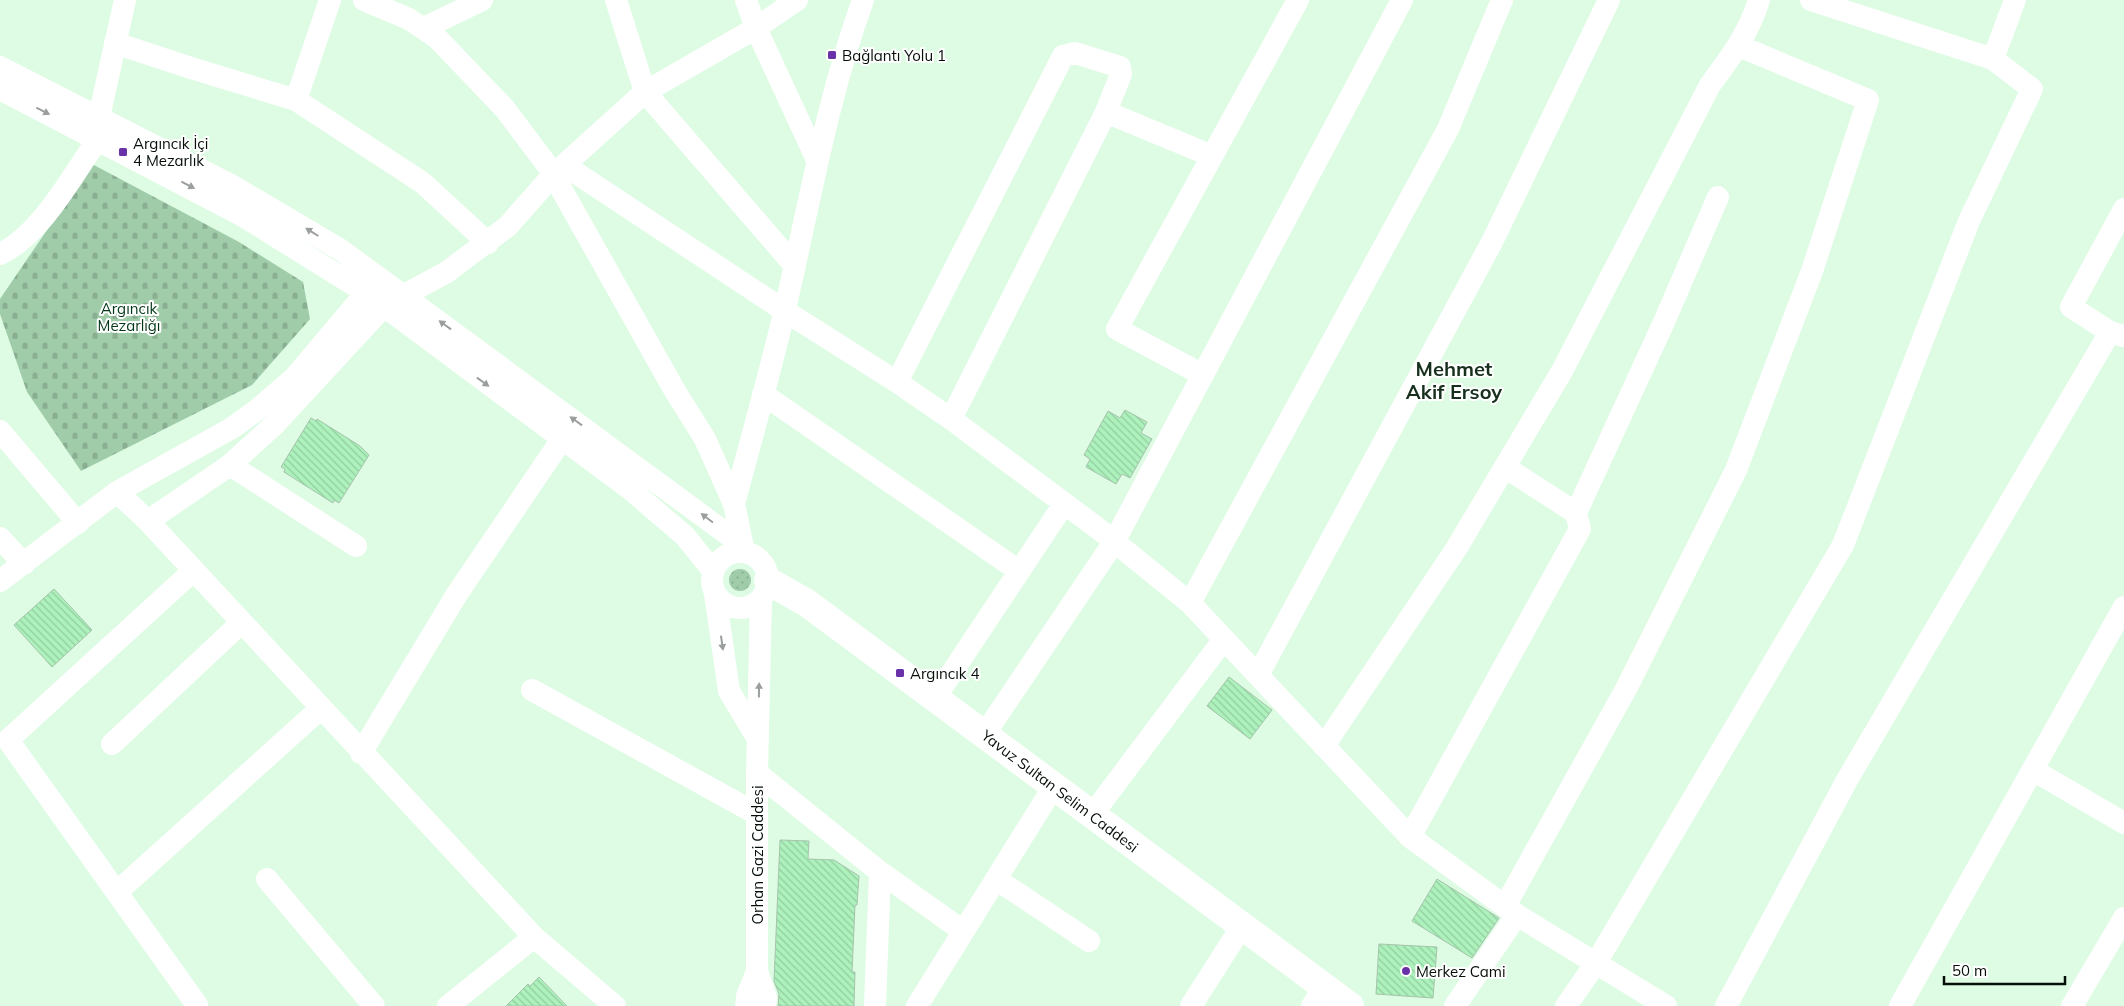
<svg xmlns="http://www.w3.org/2000/svg" width="2124" height="1006" viewBox="0 0 2124 1006" font-family="Mulish,sans-serif">
<defs>
<pattern id="grass-dots" width="8" height="8" patternUnits="userSpaceOnUse" patternTransform="scale(1.25)"><rect width="8" height="8" fill="#a1ccaa"/><path d="M2 2h.1M6 6h.1" fill="none" stroke="#89ae91" stroke-width="1.8" stroke-linecap="round"/></pattern>
<pattern id="cemetery-stones" width="16" height="16" patternUnits="userSpaceOnUse" patternTransform="scale(1.25)"><rect width="16" height="16" fill="#a1ccaa"/><path d="M2 7V4a2 2 0 0 1 4 0v3zM10 15v-3a2 2 0 0 1 4 0v3z" fill="#89ae91"/></pattern>
<pattern id="building-back-hatch" width="6" height="6" patternUnits="userSpaceOnUse" patternTransform="scale(1.25)"><rect width="6" height="6" fill="#adf1bc"/><path d="M-1 5l2 2M0 0l6 6M5-1l2 2" fill="none" stroke="#93cda0"/></pattern>
</defs>
<rect width="100%" height="100%" fill="#ddfce3"/>
<path fill="url(#grass-dots)" d="M729 580a11 11 0 1 1 22 0a11 11 0 1 1-22 0Z"/>
<path fill="url(#cemetery-stones)" d="M92,164L239,242L303,282L310,319L252,385L81,471L27,392L0,314V299Z"/>
<path fill="url(#building-back-hatch)" stroke="#a6c4ac" d="M1125,410L1147,422L1141,433L1152,439L1130,478L1122,474L1116,484L1086,467L1090,459L1084,455L1108,411L1120,418Z
M311,418L316,421L317,419L360,446L369,455L339,503L334,500L333,503L314,491L284,472L285,469L281,467Z
M54,589L92,630L52,667L14,625Z
M1229,677L1272,710L1250,739L1207,706Z
M780,840L809,841L808,859L834,860L859,876L857,905H855L852,972H855L854,1006H778L779,994L774,981Z
M1437,879L1499,918L1472,958L1412,921Z
M1379,944L1437,947L1433,998L1376,994Z
M539,977L567,1006H506L528,984L530,986Z"/>
<g fill="none" stroke-linecap="round" stroke-linejoin="round">
<path stroke="#fff" stroke-width="22" d="M364,0L409,19L437,38L505,109L550,169L675,391L705,439L734,504L744,552
M616,0L645,92L795,266
M746,0L756,28L817,160
M424,28L482,0
M115,43L191,68L296,100L423,183L488,243
M1993,59L2015,0
M0,67L231,185L341,250L734,539L740,552
M0,89L243,216L365,292L630,489L685,536L713,571
M296,100L330,0
M99,117L125,0
M564,165L785,311L897,382L951,419L1100,530L1190,603L1410,837L1517,915L1666,1006
M0,254C41,235 72,176 98,139
M2123,336L2110,332L2071,307L2124,209
M1203,375L1117,329L1298,0
M897,382L1063,56L1075,53L1120,67L1121,74L1106,112
M763,394L1019,571
M951,419L1106,112L1212,156
M0,431L78,523
M230,465L356,546
M117,492L148,521L534,937L615,1006
M734,504C753,432 774,360 790,287C812,190 829,94 863,0
M1576,513L1664,322L1718,197
M148,521L230,465L274,425L384,306L447,272L508,226L553,175L645,92L756,28L797,0
M0,538L24,564
M712 580a28 28 0 1 1 56 0a28 28 0 1 1-56 0Z
M193,571L8,740L197,1005
M0,581L117,492L232,428L257,410L294,378L375,282
M715,594L729,691L758,739
M761,599L757,773V971L766,998L765,1006
M1190,603L1448,129L1502,0
M1258,675L1492,242L1609,0
M532,690L757,814
M935,698L1064,504
M984,735L1114,542L1402,0
M112,744L241,623
M1324,746L1456,549L1562,371L1710,85C1730,58 1749,33 1759,0
M361,753L457,594L562,439
M2033,770L2124,823
M757,773L880,872L963,931
M1092,815L1224,639
M1410,837L1580,529L1576,513L1505,467
M267,879L374,1006
M996,879L1089,941
M117,892L320,709
M1505,906L1626,689L1736,470L1812,271L1868,100L1739,46
M448,1006L534,937
M746,1006L747,996L757,971
M875,1006L880,872
M917,1006L1054,786
M1191,1006L1242,926
M1312,1006L1324,987
M1455,1006L1517,915
M1566,1006L1596,963L1843,545L1969,221L2032,89L1993,59L1811,0
M1726,1006L1847,780L2110,332
M1900,1006L2124,607
M2072,1006L2124,918"/>
<path stroke="#fff" stroke-width="28" d="M768,581L807,603L1350,1006"/>
</g>
<defs><path id="oneway-solid" d="M-6-.8H1V-3.2L6.5 0L1 3.2V.8H-6Z" transform="scale(1.25)"/></defs>
<g fill="#9b9f9c">
<use href="#oneway-solid" transform="translate(43 111) rotate(27)"/>
<use href="#oneway-solid" transform="translate(188 185) rotate(27)"/>
<use href="#oneway-solid" transform="translate(312 232) rotate(-148)"/>
<use href="#oneway-solid" transform="translate(445 325) rotate(-144)"/>
<use href="#oneway-solid" transform="translate(483 382) rotate(36)"/>
<use href="#oneway-solid" transform="translate(576 421) rotate(-144)"/>
<use href="#oneway-solid" transform="translate(707 518) rotate(-143)"/>
<use href="#oneway-solid" transform="translate(722 643) rotate(82)"/>
<use href="#oneway-solid" transform="translate(759 690) rotate(-89)"/>
</g>
<g fill="#6a32a9" stroke="#fff" stroke-width="2">
<rect x="827" y="50" width="10" height="10" rx="2.5"/>
<rect x="118" y="147" width="10" height="10" rx="2.5"/>
<rect x="895" y="668" width="10" height="10" rx="2.5"/>
<circle cx="1406" cy="971" r="5"/>
</g>
<g text-anchor="middle" dominant-baseline="central" stroke-width="4" stroke-linejoin="round" paint-order="stroke">
<g font-size="15" fill="#050e07" stroke="#fff" text-anchor="start">
<text x="842" y="55">Bağlantı Yolu 1</text>
<text x="133" y="143">Argıncık İçi<tspan x="133" dy="17">4 Mezarlık</tspan></text>
<text x="910" y="673">Argıncık 4</text>
<text x="1416" y="971">Merkez Cami</text>
</g>
<g font-size="15" fill="#023717" stroke="#fff">
<text x="129" y="308">Argıncık<tspan x="129" dy="17">Mezarlığı</tspan></text>
</g>
<g font-size="15" fill="#050e07" stroke="#fff">
<text transform="translate(1060 791) rotate(37)">Yavuz Sultan Selim Caddesi</text>
<text transform="translate(757 855) rotate(-90)">Orhan Gazi Caddesi</text>
</g>
<g font-size="20" font-weight="bold" fill="#17301e" stroke="#fff">
<text x="1454" y="368">Mehmet<tspan x="1454" dy="23">Akif Ersoy</tspan></text>
</g>
</g>
<path d="M1944 976v8h121v-8" fill="none" stroke="#050e07" stroke-width="2.5"/>
<text x="1952" y="976" font-size="15" fill="#050e07" stroke="#ffffff" stroke-width="4" paint-order="stroke">50 m</text>
</svg>
